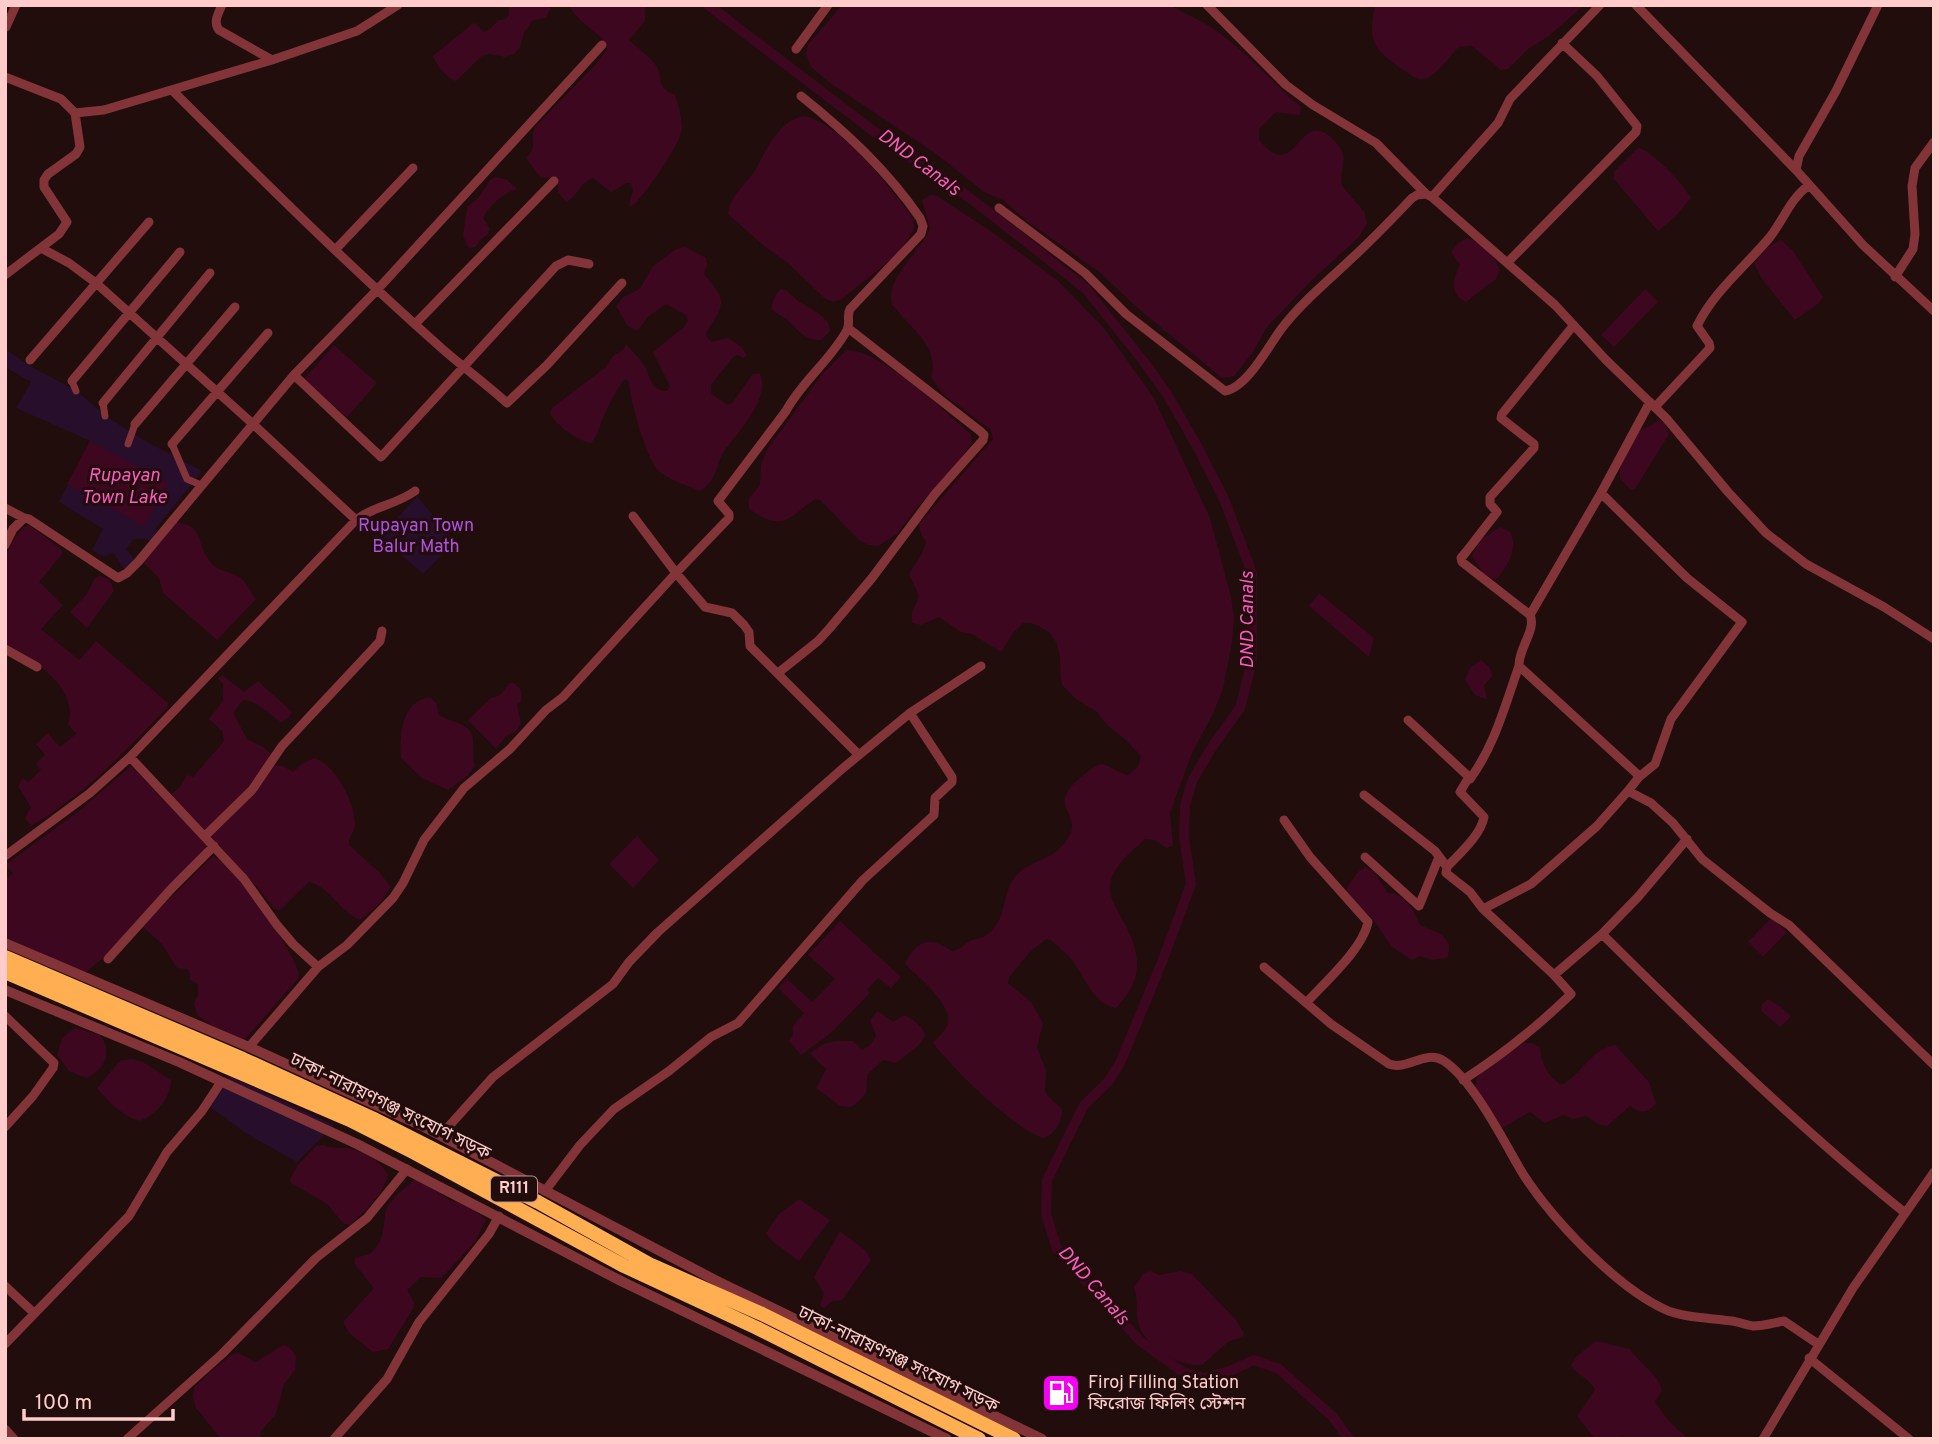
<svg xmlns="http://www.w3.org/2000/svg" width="1939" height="1444" viewBox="0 0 1939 1444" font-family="Overpass,'Noto Sans Bengali',sans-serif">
<rect width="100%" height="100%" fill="#200d0c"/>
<path fill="#270e2b" d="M5,349L32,367L77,391L107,417L147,442L202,471L157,527L153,543L147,539H134L126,549L137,562L127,573L113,553L104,557L92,550L103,529L59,502L90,441L16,408L31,382L5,367Z
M417,496L455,542L423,574L380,537Z
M230,1076L334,1125L297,1162L247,1134L207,1105Z"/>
<path fill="#3e0720" d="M509,5H552L546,18L533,20L524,33L520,48L514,54L505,57L489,54L482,56L458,79L455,81C445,76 437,66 433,56L472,24L475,23L484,32L490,29L498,20L506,19L509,15Z
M563,5H645V21L629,40C637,48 648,55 655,64C666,79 653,86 675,95C678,105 682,117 682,128C681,144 644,197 631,207L629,205L633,190L631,184L627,183L611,192L593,178C579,183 578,197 566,202L558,192L557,177L541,178L526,158C539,145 529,141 535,127L596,64L607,49L602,38L580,20L569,7Z
M842,5H1171C1185,15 1200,19 1214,29C1242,49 1267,75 1291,99L1301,106L1300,115L1276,112L1259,129V140C1264,145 1269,152 1276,154C1300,162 1305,105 1338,145C1350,159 1338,171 1342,186L1365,213L1367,224L1358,238L1312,280L1267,327L1253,352L1234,376L1222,378L1140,310L1098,271L1028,222L1003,200L984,192L935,153L830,83L811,67L806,54L807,46Z
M1375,5H1584L1549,36L1528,49L1508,69L1501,70L1472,46L1459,47C1449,56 1436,78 1422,79C1414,79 1408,73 1402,69C1373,49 1367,40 1375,5Z
M805,116C842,125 884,181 907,210L913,219L914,229L900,252L842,299L833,302L824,298L788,263L764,246L728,214C732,191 747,185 757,167C767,148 780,119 805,116Z
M1638,148C1651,149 1684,185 1691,198L1675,217L1658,231L1614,179V172Z
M495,177L506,179L517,189C506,192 489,205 483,218L490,229L488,234L480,240L476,247L469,248L463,236L467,207L478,198L490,180Z
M931,195L937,196L989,230L1057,280L1104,328L1154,398L1210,518L1231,597L1234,617L1232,643L1223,689L1213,714L1192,753L1170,813L1173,846L1166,848L1155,840L1145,839C1134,850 1115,864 1111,880C1107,894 1114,903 1120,915C1140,950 1147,977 1116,1008C1095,1004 1086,981 1075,964C1069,955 1059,948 1051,940L1046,939L1030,952L1009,977L1008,983L1031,1002L1043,1023L1037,1047L1046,1071L1045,1090L1047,1095L1062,1109C1062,1122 1056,1133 1044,1138C1016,1131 952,1068 933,1043C937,1038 944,1032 947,1026C956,1007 917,976 905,964C917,939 930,936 952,951C960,950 963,945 970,941C975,938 980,939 985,936C1010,921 999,889 1020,872C1035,858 1053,862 1068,838C1084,813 1044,808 1081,777C1107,755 1100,766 1128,775L1138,767L1141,756L1124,738L1108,726L1096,711L1077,700L1062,685C1058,665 1065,642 1044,629C1036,624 1033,623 1023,623L1013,633L1001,652L972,634L961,632L939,617L921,625L912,623V613L919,596L909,574L921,555L926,542L921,534L919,524L993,439L991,430L943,394L931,377C941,346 908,327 892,304C885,277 919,254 930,229L922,200Z
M1467,238C1483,241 1494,255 1500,270L1496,279L1466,302C1449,294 1453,278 1460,265L1451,252L1458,243Z
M1781,240L1793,251L1823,297L1819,303L1795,320L1762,279L1754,263L1768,247Z
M685,247L706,258L707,264L704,274C728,302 725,303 706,333L707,338L712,342L728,338L742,347L747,356L743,358L738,355L734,356L711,385V393L727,405L732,403L753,374H760C771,398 738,432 725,450C715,465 717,482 700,491C687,486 671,480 660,472C647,462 629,397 629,381L625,379C617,388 609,404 604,416C599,425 599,435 591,443C576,440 557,426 550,413L552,408L606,367L613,356L623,350L626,344C631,350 637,356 642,362C651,374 648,390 667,391L670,386L653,352L684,327L688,321L686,315L666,304L649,316L637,331L627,325L616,306L623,297L640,289L652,267L676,249Z
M780,289L786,290L798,301L818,313L828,322L830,331L822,340C804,341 798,329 786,319C781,315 776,314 771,309L774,298Z
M1645,289L1658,302L1614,347L1601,335Z
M334,345L377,383L347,417L304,379Z
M847,350C881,350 945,412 971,434L972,443L959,461L914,511L897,534L878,546L869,545L859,540L820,500L815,499C786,520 783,532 749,509V498L760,485L761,465L768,448L824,372Z
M1659,420L1664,423L1669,434L1635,489L1631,490L1620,479C1618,466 1628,441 1639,431C1645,426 1650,428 1659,420Z
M90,441L168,483L144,526L67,484Z
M177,523C201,523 198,543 207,557C216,573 226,569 239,577C246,581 251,592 256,599L217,640L163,593L159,578L143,562L169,528Z
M29,525L61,549L63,553L39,582L63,605L41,629L79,660L96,641L168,703L167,708L158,717C118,759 82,796 31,826L25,818L31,807L18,786L23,778L28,782L41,770L36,764L45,755L36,744L48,733L60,747L76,734L68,724C80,688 31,658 5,643V556L16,536L25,526Z
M1500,527L1510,532C1519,548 1507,568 1496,580C1484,577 1477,565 1472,555L1482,539Z
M99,576C108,576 112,583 114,591L87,628L70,612L87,594L95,578Z
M1319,593L1374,638L1369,657L1309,606Z
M1481,660L1490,668L1492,676L1484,686L1487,698L1485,699L1475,695L1465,680L1470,668Z
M222,675L244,692L258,681L292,712L288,718L281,722C268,714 258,701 243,700L235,710L234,714L247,739L265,748L272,757L257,780L204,831L171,794L180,787L187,775L193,777L224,741L222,731L209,719L223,701V684L218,678Z
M510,683H514L521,690V701L517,705L521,723L517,731L506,736L496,749L468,720L491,698L500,695Z
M430,697L437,704L438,714C447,722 472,722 473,739C474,749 472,755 475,766L467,776L448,790L422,778L401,758C399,735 402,701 430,697Z
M314,758C336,765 354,801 355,824C355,833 348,836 349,845L379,872L391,887L380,903L360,920C340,912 329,886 309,882L280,910L274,909L259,889L210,835L274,766H283L293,772L303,763Z
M131,766L203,841L207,845L205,850L108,954L86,972L79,971L5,937V881L13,873L5,865L80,810Z
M637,836L659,860L633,888L609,864Z
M213,856C235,866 293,949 299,974L297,980L244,1040L211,1025L197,1015L194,1003L198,995V984L190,980V973L187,969L177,968L162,944L142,926Z
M1365,867L1374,872L1388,893C1406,893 1414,911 1420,925C1435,932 1456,936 1447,958L1432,960L1420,956L1412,960L1391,946L1375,922L1348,893L1347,888C1352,880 1356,872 1365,867Z
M1771,918L1787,932L1763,957L1748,942Z
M840,921L901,977L891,988L878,978L867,990L870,993L830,1034L801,1055L789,1041L793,1034V1026L804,1013L778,988L787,979L812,1002L835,979L808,955Z
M1768,999L1781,1007L1791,1017L1780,1027L1761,1011L1762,1004Z
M878,1011L893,1022L904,1015C912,1018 925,1028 925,1037L917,1047L896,1063L883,1060L867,1075C867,1093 868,1095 851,1107L840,1106L816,1088L826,1069L810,1054C823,1041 836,1040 853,1041L862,1050L870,1045L876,1036L870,1020Z
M75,1028L100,1035C113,1052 105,1069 87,1078L69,1071L57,1055L62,1038Z
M1524,1043H1532L1540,1048C1541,1063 1548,1077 1562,1085C1581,1075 1592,1048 1615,1045L1649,1082L1656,1104C1647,1113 1641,1114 1630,1106L1607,1126L1600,1125L1586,1116L1573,1119L1563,1115L1545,1123L1530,1112L1502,1128L1476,1089C1475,1081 1477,1077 1482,1072Z
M133,1059L143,1062L171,1080C171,1098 155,1116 139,1121C121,1115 109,1102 97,1088L118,1063L122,1060Z
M324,1145C332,1149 337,1147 346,1148C362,1150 381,1161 388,1175C383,1195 365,1211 350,1225L344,1224L327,1204L291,1183L290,1179L298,1165L316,1146Z
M414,1180H419L451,1201L464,1202L486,1220L474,1243L445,1274L441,1278L421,1277L407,1290L414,1302L413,1309L388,1349L373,1352L349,1333L343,1322L374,1288L354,1263L355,1259C361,1255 369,1256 374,1250C383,1240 384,1226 385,1214C387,1201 405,1188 414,1180Z
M799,1199L830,1220L799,1261L773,1242L766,1233L778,1215Z
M840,1231L866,1251L871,1260L842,1300L833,1301L824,1308L820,1306L824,1293L814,1277Z
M1150,1271L1159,1275L1180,1271L1192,1274L1236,1320L1244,1333L1242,1337L1228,1342L1202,1365C1179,1367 1147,1348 1139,1326C1135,1313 1139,1300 1134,1287L1144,1273Z
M1596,1341L1630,1349C1639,1363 1658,1374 1662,1390L1655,1402L1668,1420L1688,1439H1630L1623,1436L1619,1439H1595L1577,1416L1595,1390C1590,1378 1576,1375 1571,1365L1577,1356Z
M283,1345L289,1347L296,1355L295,1370L284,1384L276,1414L261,1431L260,1439H221L196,1408L193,1397L194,1388L210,1372L233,1354L238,1353L256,1362Z"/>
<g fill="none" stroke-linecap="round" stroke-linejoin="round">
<path stroke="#3e0720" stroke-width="10" d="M708,5L897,149L939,175L991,214L1086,289L1144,362L1167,394L1198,448L1224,499L1252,573V661L1240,708L1212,747L1193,779L1185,805L1184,837L1191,884L1162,962L1120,1063L1108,1082L1084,1105L1047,1180L1046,1214L1057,1249L1140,1341L1183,1372L1204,1378L1230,1371L1254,1360L1279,1369L1333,1417L1349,1439"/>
<path stroke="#823438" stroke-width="7" d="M72,381L76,391
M103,403L105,416
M128,444L135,424
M172,444L187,479L201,485"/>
<path stroke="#823438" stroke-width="9" d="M222,5C218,14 213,22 219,30L272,60
M1207,5L1286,85L1313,105L1376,143L1426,194L1432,197L1555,305L1606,360L1666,418L1728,492L1766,533L1806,564L1884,607L1934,639
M1636,5L1796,170L1863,245L1934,311
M6,27L16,5
M796,49L828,5
M5,77L61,99L75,113L80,147L76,154L48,174L44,180V187L67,222L59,234L5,275
M173,91C260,178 347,264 438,345C460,365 485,383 507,403L547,365L622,283
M75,113L104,110L272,60L357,31L398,5
M1796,170L1799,156L1836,91L1878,5
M1432,197L1498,123L1510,99L1600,5
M999,208L1085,273L1126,314L1225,391C1247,388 1269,345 1282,328C1302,302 1327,282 1351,259C1372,240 1392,219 1412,198L1417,195L1426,194
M41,248L69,263L96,283L253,424L294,375L377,290L602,45
M335,250L413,168
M1508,262L1636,132L1637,126L1597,76L1562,43
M1895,277L1913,249L1915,234L1912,186L1915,168L1934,142
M416,323L554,181
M1573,326L1502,414L1501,418L1534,444V448L1490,497V504L1497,512L1466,552L1461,558L1462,562L1530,615C1537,629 1518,649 1519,666L1636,773L1639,777L1628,791L1651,803L1673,823L1702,859L1770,913L1789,925L1934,1065
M30,360L149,222
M294,375L381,457L556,266L568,260L589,264
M72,381L180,252
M103,403L210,273
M1655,407L1710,348L1709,343L1697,326C1714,291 1745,267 1770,237C1784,219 1790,199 1809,185
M135,424L235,307
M172,444L268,333
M1601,493L1687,578L1742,622L1671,719L1655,764L1639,777
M5,508L24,518
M633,516L676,573L729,518V514L718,501L786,411C802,381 831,360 847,330C851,322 846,316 850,309L921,234L923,226L920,218C887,170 846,132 801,96
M5,545L13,529L24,518L29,519L118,578L127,573L138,562L253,424L356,520
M1530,615L1601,493L1650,402
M5,649L37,667
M778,673L818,641L829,629L872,578L935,494L983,440L984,435L980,431L848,328
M1408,720L1469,777L1460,792L1484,817C1481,835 1459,854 1447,867
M130,757L244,879L277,925L293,944L318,967
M1470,779C1495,745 1505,705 1519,666
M1364,795L1435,851L1447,867L1446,873L1470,892L1483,909L1554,975L1602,934
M1284,820L1310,857L1368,922C1363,949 1324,983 1306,1003
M205,836L252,790L282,746L369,653L380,641L382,631
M1687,839L1638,897L1602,934C1699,1030 1797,1126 1904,1212
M5,856L90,793L130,757L356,520C373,506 396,505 415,491
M1365,857L1419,906L1439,857
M1483,909L1531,884L1597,826L1628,791
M108,959L172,888L214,846
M1264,967L1331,1024L1389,1064C1408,1071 1425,1049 1444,1061C1474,1081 1504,1142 1523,1174C1552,1219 1615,1286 1664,1309C1682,1318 1712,1318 1732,1321C1739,1322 1746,1325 1753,1326C1764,1326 1773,1323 1784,1321L1818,1344
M5,1016L54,1063L53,1068L33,1096L5,1127
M249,1047L318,967L347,945L393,898L403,883L424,840L464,788L510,749L546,710L563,697L676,573L705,607L732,613L744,625L749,632L750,646L859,755
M1463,1080C1502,1055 1537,1027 1571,994L1554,975
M441,1135L493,1077L613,984L629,962L658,932L842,769L910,713L981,666
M545,1191L580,1145L614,1109L669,1071L711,1037L738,1023L863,880L934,815L935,798L952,782V777L910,713
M5,1286L34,1313
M5,1344L129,1216L167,1152L202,1111L221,1082
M1809,1358L1909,1439
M5,1429L14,1439
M127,1439L222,1354L316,1258L367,1218L407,1169
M334,1439L387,1379L419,1322L489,1234L499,1216
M1763,1439L1853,1288L1934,1172"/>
<path stroke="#823438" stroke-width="10" d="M5,943L249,1047L424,1127L717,1281L1042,1439
M5,990L179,1062L357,1144L621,1281L947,1439"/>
<path stroke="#ffaf52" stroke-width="14" d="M5,957L243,1059L372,1118L538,1202L651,1265L762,1314L1014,1439
M5,972L350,1120L415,1153L624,1266L757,1328L979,1439"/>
</g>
<defs>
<g id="fuel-square" transform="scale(2.0125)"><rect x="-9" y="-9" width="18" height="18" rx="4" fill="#f600f3" stroke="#200d0c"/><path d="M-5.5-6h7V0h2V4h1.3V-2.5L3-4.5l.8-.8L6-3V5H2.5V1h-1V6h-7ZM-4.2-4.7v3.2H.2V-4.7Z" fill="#fff"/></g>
</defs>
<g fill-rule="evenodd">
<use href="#fuel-square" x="1061" y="1393"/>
</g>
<g text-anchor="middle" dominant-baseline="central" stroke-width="6" stroke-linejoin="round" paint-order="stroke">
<rect fill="#200d0c" stroke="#bc9392" stroke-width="2" x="491" y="1176.5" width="46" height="25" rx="5"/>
<g font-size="16" font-weight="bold" fill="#ffcccb">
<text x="514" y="1189">R111</text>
</g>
<g font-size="18" fill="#b351e5" stroke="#200d0c">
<text x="416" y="526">Rupayan Town<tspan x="416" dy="21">Balur Math</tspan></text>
</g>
<g font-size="18" fill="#ffcccb" stroke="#200d0c">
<text transform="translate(390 1107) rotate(26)">ঢাকা-নারায়ণগঞ্জ সংযোগ সড়ক</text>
<text transform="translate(898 1360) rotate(26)">ঢাকা-নারায়ণগঞ্জ সংযোগ সড়ক</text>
</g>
<g font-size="18" fill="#ffcccb" stroke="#200d0c" text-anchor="start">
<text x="1088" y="1383">Firoj Filling Station<tspan x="1088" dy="21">ফিরোজ ফিলিং স্টেশন</tspan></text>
</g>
<g font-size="19" font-style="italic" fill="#ff59c1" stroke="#200d0c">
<text transform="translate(919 163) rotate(37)">DND Canals</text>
<text x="124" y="476">Rupayan<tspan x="124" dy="22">Town Lake</tspan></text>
<text transform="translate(1248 620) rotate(-90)">DND Canals</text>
<text transform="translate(1093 1286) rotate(49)">DND Canals</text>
</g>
</g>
<rect width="1939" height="1444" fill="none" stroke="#ffcccb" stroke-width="14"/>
<path d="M24 1409v10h149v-10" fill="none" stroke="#ffcccb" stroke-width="3.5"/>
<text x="35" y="1409" font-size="21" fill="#ffcccb" stroke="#200d0c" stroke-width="5" paint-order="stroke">100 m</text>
</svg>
